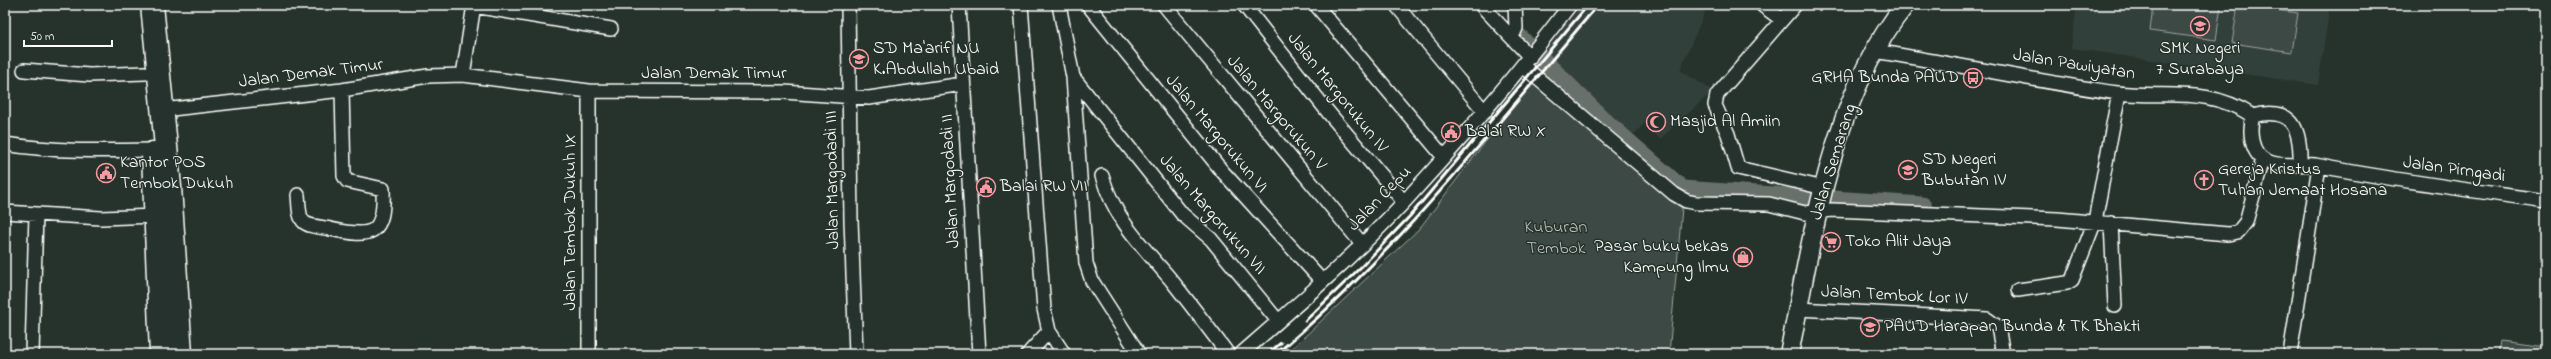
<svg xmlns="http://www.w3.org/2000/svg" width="2551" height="359" viewBox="0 0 2551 359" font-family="'Indie Flower',sans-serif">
<rect width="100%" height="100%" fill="#26332d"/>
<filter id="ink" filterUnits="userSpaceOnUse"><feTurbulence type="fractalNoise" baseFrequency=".025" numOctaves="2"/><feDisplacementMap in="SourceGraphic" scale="8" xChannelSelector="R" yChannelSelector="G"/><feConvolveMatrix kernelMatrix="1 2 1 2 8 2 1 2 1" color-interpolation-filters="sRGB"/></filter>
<g filter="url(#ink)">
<path fill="#333f3a" d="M1581,5H1708L1680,70L1713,91L1660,139L1645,123L1629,139L1540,57Z
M2077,5H2330L2318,85L2071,48Z"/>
<path fill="#3e4944" stroke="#9ea4a2" d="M2153,5H2221L2216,40L2150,31Z
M2238,5L2298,13L2292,52L2232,43Z
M1541,72L1683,197L1669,354H1286L1419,229L1499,124Z
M2500,341L2546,347V354H2498Z"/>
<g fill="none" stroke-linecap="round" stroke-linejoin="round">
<path stroke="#67706c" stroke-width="21" d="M1518,38L1603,122L1682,191L1922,207"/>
<g stroke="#fff" stroke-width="16">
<path id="street" d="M848,5L851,220L856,354
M959,5L979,354
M1021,5L1044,309L1049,331L1064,354
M1059,5L1073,77L1086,263L1092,281L1139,354
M1088,5L1222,171L1322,281
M1164,5L1362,244
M1244,5L1328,112L1404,202
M1316,5L1443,156
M1396,5L1485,112
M1481,5L1530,57
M1762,5L1782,20
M1795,5L1717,95L1715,105L1728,134L1738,168L1824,188
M474,6L611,29
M1512,37L1516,28L1515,5
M1874,51C1955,64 2036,81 2117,93C2167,99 2206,85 2253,116C2292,106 2301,128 2300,163
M1523,66L1674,194L1686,201L1696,203L1769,204L1805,213L1832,210L2057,219L2228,234L2238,232L2246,222L2263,159
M24,70L89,75L145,73
M463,75L474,5
M1073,77L1182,214L1211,239L1278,321
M163,110L342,90L428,76L463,75L589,91L784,92L869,98L963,84
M2253,116C2249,130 2250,154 2267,161C2280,168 2300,163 2315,165C2391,180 2469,190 2546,201
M5,144C54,152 103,151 152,150
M1102,176C1116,222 1142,245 1172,281C1191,305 1210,330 1228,354
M298,195C299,202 298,217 304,222C309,227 323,227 330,229C372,238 385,236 383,189L347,181L344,176L342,90
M5,212L101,218L156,216
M2111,223L2115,306
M2018,290L2067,283L2072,280L2095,221L2119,93
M1798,309L1987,319L1998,327L2003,354
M32,354L36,214
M589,354V91
M1028,354L1049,331
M1241,354C1297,305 1354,256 1405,201C1463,138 1518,73 1570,5
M2290,354L2319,166"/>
</g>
<g stroke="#fff" stroke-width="21">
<path id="secondary" d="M1789,354C1812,241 1831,97 1905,5"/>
</g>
<g stroke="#fff" stroke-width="25">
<path id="highway" d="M152,5L170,187L181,354
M153,153L161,354"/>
</g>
<use href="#street" stroke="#26332d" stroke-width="13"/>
<use href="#secondary" stroke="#26332d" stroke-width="18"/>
<use href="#highway" stroke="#26332d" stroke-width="22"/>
<path stroke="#fff" stroke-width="3" d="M1305,321L1362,266L1410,216L1588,5
M1267,354L1281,343
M1276,354C1398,252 1495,126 1598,5"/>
</g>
</g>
<defs>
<g id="school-ring" transform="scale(1)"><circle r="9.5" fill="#26332d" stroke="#ff9aa2" stroke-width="1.5"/><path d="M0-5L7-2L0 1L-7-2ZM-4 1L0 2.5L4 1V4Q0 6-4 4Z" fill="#ff9aa2"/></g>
<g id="bus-ring" transform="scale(1)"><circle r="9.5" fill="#26332d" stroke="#ff9aa2" stroke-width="1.5"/><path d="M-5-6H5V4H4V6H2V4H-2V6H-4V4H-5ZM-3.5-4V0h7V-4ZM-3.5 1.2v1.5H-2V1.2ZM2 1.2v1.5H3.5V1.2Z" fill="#ff9aa2"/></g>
<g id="mosque-ring" transform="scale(1)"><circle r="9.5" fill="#26332d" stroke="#ff9aa2" stroke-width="1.5"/><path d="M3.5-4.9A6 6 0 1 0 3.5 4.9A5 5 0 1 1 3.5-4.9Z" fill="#ff9aa2"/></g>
<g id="civic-ring" transform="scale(1)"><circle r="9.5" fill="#26332d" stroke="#ff9aa2" stroke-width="1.5"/><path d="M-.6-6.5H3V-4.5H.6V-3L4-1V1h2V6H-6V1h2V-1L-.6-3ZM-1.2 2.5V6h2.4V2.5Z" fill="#ff9aa2"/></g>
<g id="church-ring" transform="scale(1)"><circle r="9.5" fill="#26332d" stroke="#ff9aa2" stroke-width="1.5"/><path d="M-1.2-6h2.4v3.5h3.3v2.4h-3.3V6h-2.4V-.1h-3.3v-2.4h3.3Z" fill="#ff9aa2"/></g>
<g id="supermarket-ring" transform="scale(1)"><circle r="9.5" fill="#26332d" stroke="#ff9aa2" stroke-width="1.5"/><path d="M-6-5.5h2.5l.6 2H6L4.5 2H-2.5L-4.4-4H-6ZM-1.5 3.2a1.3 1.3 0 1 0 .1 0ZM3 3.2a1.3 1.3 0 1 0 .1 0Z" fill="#ff9aa2"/></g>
<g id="shop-ring" transform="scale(1)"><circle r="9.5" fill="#26332d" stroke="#ff9aa2" stroke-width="1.5"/><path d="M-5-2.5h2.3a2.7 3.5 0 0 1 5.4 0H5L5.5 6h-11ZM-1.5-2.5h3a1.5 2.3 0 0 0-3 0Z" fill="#ff9aa2"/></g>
</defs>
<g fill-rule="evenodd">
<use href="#school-ring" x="2200" y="26"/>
<use href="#school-ring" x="859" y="59"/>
<use href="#bus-ring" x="1973" y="78"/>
<use href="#mosque-ring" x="1656" y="122"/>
<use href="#civic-ring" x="1451" y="132"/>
<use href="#school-ring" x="1908" y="170"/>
<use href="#civic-ring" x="106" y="173"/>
<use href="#church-ring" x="2204" y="180"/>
<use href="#civic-ring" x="986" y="187"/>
<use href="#supermarket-ring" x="1831" y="242"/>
<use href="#shop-ring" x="1743" y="257"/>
<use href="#school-ring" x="1870" y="327"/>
</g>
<g text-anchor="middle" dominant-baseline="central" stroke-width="3" stroke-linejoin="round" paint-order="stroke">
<g font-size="18" fill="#fff" stroke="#26332d" text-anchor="start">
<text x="873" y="49">SD Ma'arif NU<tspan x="873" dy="21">K.Abdullah Ubaid</tspan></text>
<text x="2200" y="49" text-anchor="middle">SMK Negeri<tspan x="2200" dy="21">7 Surabaya</tspan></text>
<text x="1959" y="78" text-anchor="end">GRHA Bunda PAUD</text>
<text x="1670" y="122">Masjid Al Amiin</text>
<text x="1465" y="132">Balai RW X</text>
<text x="1922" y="160">SD Negeri<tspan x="1922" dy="21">Bubutan IV</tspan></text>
<text x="120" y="163">Kantor POS<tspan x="120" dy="21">Tembok Dukuh</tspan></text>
<text x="2218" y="170">Gereja Kristus<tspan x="2218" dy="21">Tuhan Jemaat Hosana</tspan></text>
<text x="1000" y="187">Balai RW VII</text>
<text x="1845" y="242">Toko Alit Jaya</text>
<text x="1729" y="247" text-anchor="end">Pasar buku bekas<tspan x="1729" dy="21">Kampung Ilmu</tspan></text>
<text x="1884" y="327">PAUD Harapan Bunda &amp; TK Bhakti</text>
</g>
<g font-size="18" fill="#fff" stroke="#26332d">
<text transform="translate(2074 65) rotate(9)">Jalan Pawiyatan</text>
<text transform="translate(311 74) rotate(-7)">Jalan Demak Timur</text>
<text x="714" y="74">Jalan Demak Timur</text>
<text transform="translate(1337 93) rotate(51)">Jalan Margorukun IV</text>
<text transform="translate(1276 113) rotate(50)">Jalan Margorukun V</text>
<text transform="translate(1216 134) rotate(50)">Jalan Margorukun VI</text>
<text transform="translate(1834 162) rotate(-73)">Jalan Semarang</text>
<text transform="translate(2454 170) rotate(8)">Jalan Pirngadi</text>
<text transform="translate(833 180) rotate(-91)">Jalan Margodadi III</text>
<text transform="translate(951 181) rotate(-93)">Jalan Margodadi II</text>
<text transform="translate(1380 199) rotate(-46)">Jalan Cepu</text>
<text transform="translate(1212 215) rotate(49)">Jalan Margorukun VII</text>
<text transform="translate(571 222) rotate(-90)">Jalan Tembok Dukuh IX</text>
<text transform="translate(1894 296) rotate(3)">Jalan Tembok Lor IV</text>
</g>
<g font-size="18" fill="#bbbfbe" stroke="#26332d">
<text x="1556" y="228">Kuburan<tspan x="1556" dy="21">Tembok</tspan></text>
</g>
</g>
<rect width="2551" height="359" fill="none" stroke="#26332d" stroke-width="20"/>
<rect x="10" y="10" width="2531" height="339" fill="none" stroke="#fff" stroke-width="1.5" filter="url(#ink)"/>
<path d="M24 40v6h88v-6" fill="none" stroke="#ffffff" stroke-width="2"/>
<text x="30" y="40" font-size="12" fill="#ffffff" stroke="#26332d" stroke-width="3" paint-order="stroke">50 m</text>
</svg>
